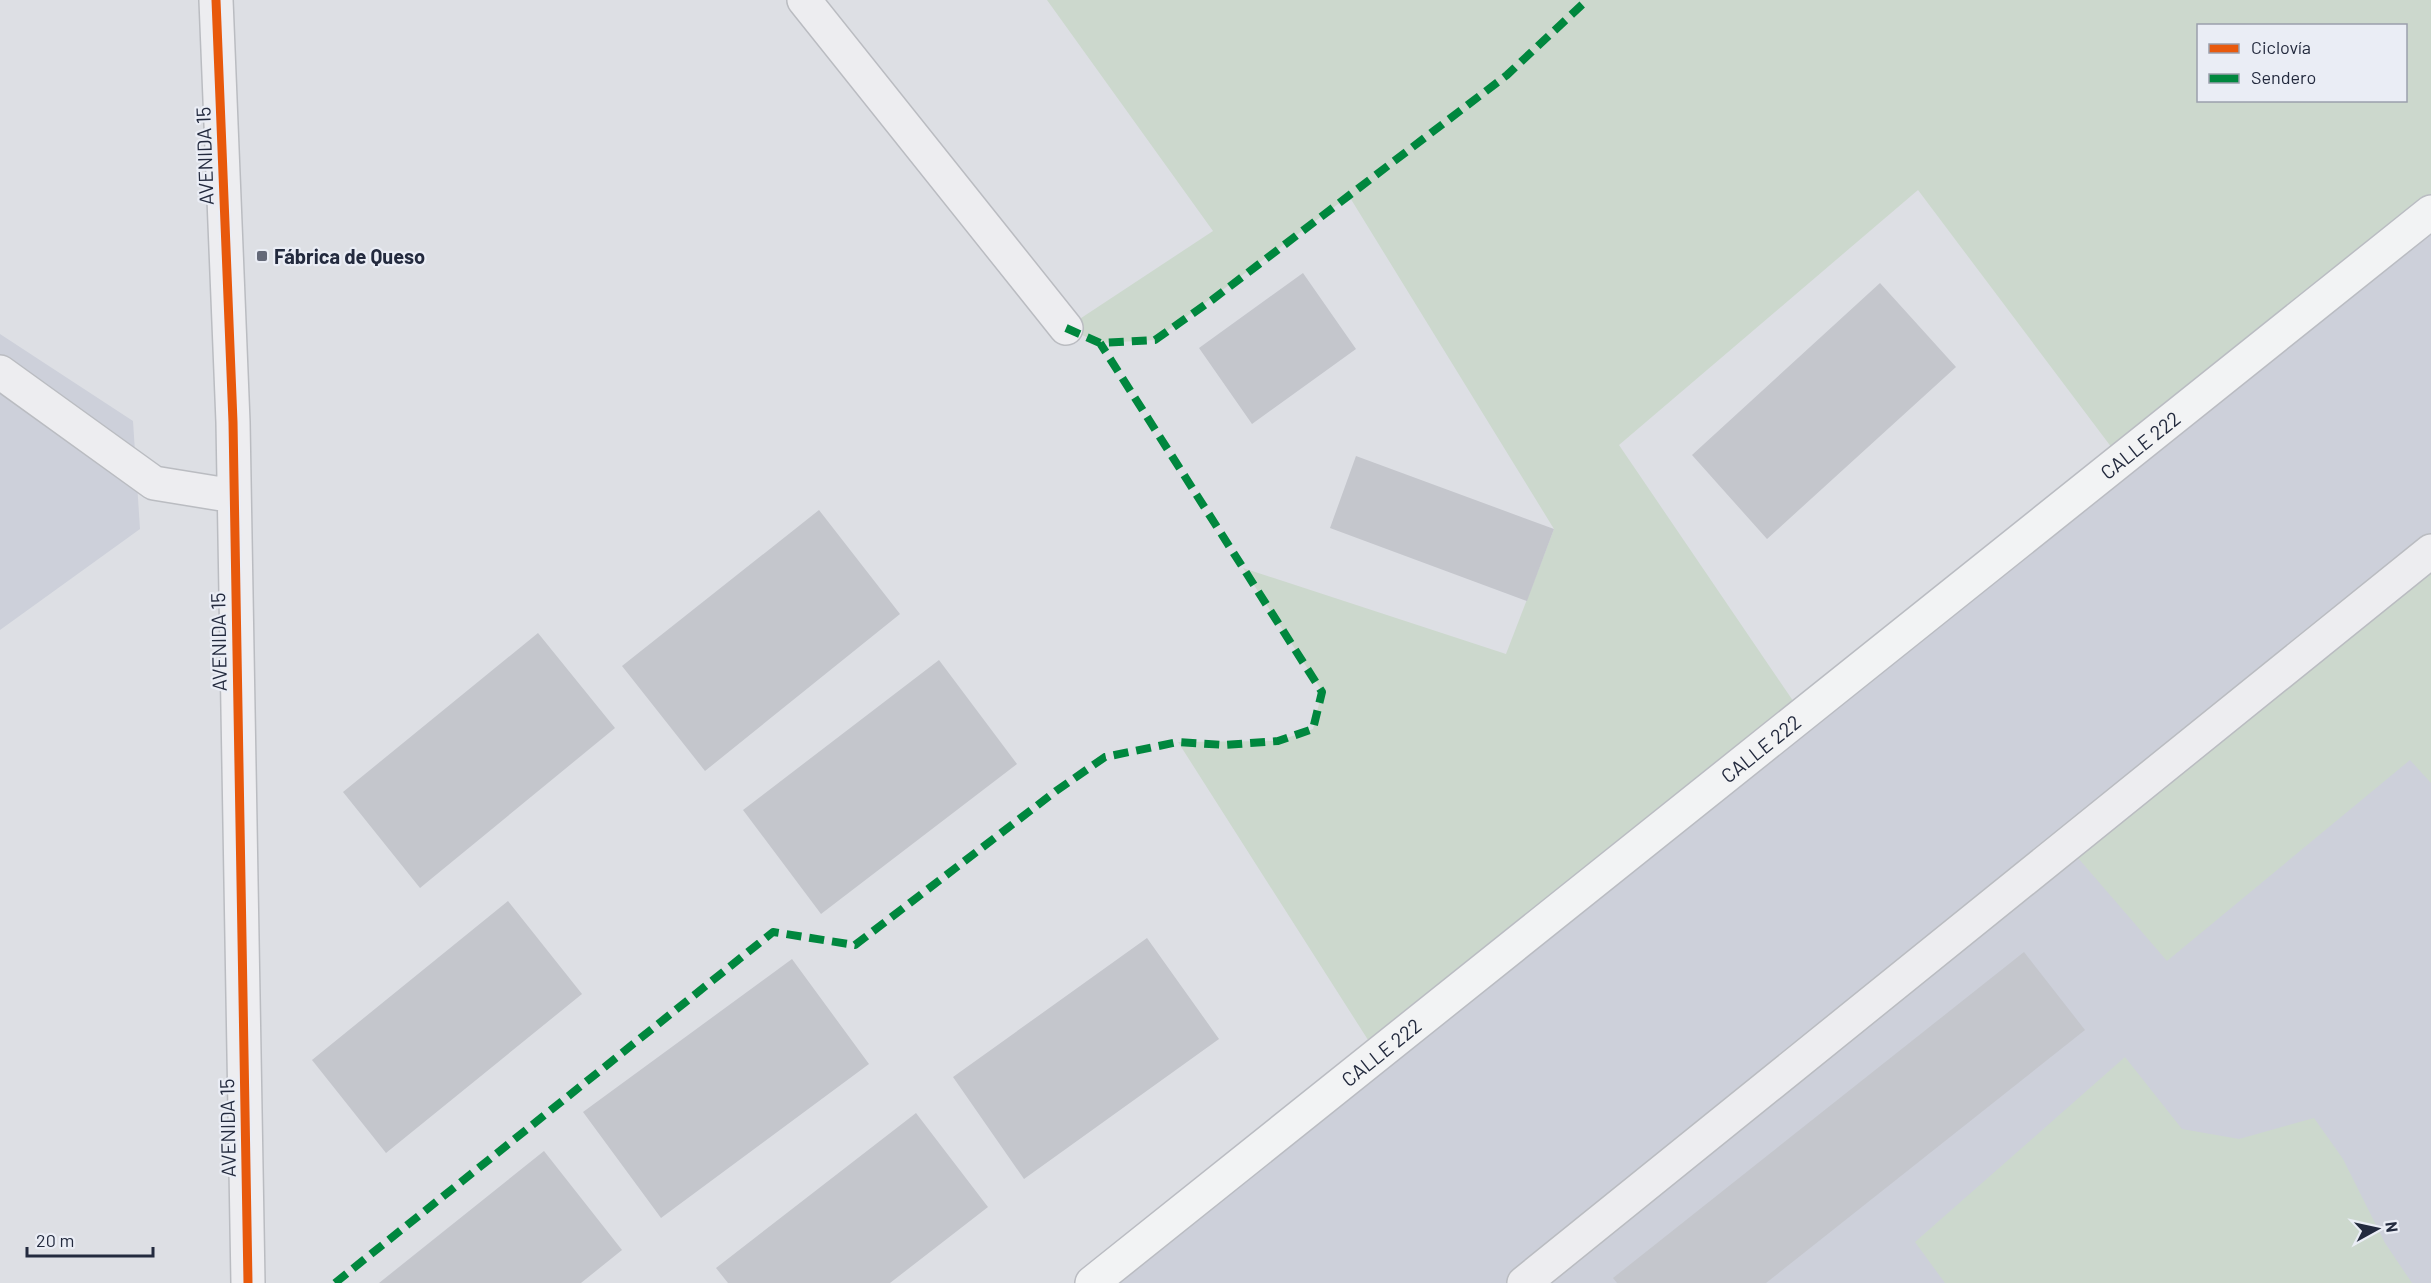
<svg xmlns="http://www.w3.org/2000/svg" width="2431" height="1283" viewBox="0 0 2431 1283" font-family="Barlow,sans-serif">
<rect width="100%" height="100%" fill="#dddfe4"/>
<path fill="#cdd0da" d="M2431,212V1283H1092Z
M0,334L133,421L140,529L0,630Z"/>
<path fill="#ccd8cd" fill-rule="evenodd" d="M1047,0H2431V212L2121,460L1918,190L1619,445L1802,714L1377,1054L1178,742L1278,741L1313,729L1322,691L1243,568L1506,654L1554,529L1349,196L1155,340L1100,343L1066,328L1213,231ZM2198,26H2406V100H2198Z
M2431,555V783L2410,760L2167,961L2066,844Z
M2125,1057L2182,1129L2239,1139L2314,1118L2343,1159L2385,1243L2412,1283H1945L1915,1242Z"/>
<path fill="#c4c6cc" d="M1303,273L1356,349L1252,424L1199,348Z
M1880,283L1956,367L1767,539L1692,455Z
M1356,456L1554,529L1527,601L1330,528Z
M819,510L900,614L705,771L622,666Z
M538,633L615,728L420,888L343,792Z
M939,660L1017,764L821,914L743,810Z
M508,901L582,994L386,1153L312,1060Z
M1147,938L1219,1039L1024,1179L953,1077Z
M2024,952L2085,1030L1766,1283H1617L1613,1278Z
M792,959L869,1064L661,1218L583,1112Z
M916,1113L988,1207L890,1283H728L716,1268Z
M544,1151L622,1250L581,1283H379Z"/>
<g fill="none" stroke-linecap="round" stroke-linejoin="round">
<g stroke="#babcc1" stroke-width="36">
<path id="minor" d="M216,0L233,422L248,1283
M804,0L1066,328
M0,372L154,483L234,496
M1524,1283L2431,551"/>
</g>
<g stroke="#babcc2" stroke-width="36">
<g id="major">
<path id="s1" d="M1092,1283L2431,212"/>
</g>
</g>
<use href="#minor" stroke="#ededf0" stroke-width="33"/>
<use href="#major" stroke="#f2f3f4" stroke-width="33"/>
<path stroke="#00873e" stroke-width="8" stroke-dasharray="15 8" stroke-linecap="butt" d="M1066,328L1100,343L1155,340L1212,300L1507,75L1587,0
M335,1283L773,932L855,945L1056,791L1105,757L1178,742L1225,745L1278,741L1313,729L1322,692L1100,343"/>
<g stroke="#eaedf5" stroke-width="13">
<path id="cycleway" d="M216,0L233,422L248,1283"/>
</g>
<use href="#cycleway" stroke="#e8590c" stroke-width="9"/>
</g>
<rect fill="#646978" stroke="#eaedf5" stroke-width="2" x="256" y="250" width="12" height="12" rx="3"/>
<g text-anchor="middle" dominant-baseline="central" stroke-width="4.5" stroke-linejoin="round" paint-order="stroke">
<g font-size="20" fill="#232a3e" stroke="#eaedf5">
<text transform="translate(204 156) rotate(-92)">AVENIDA 15</text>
<text stroke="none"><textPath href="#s1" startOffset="1342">CALLE 222</textPath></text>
<text transform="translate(218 642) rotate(-91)">AVENIDA 15</text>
<text stroke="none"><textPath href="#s1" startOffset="856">CALLE 222</textPath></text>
<text stroke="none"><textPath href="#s1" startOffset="370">CALLE 222</textPath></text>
<text transform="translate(227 1128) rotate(-91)">AVENIDA 15</text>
</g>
<g font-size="20" font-weight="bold" fill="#232a3e" stroke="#eaedf5" text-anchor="start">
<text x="274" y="256">Fábrica de Queso</text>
</g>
</g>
<rect x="2197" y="24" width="210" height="78" fill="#eaedf5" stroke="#9a9fac" stroke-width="1.5"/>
<rect x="2209" y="44" width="30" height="9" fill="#e8590c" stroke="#9a9fac" stroke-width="1.5"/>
<text x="2251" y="54" font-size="18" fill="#232a3e">Ciclovía</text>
<rect x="2209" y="74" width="30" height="9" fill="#00873e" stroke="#9a9fac" stroke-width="1.5"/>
<text x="2251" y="84" font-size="18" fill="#232a3e">Sendero</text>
<g transform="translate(2377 1229) rotate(82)" stroke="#eaedf5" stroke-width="4.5" paint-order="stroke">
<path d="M0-4.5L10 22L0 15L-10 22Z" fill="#232a3e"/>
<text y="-9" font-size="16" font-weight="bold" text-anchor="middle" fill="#232a3e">N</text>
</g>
<path d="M27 1247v9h126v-9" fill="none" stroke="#232a3e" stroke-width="3"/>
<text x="36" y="1247" font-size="18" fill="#232a3e" stroke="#eaedf5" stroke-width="4.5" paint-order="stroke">20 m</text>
</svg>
